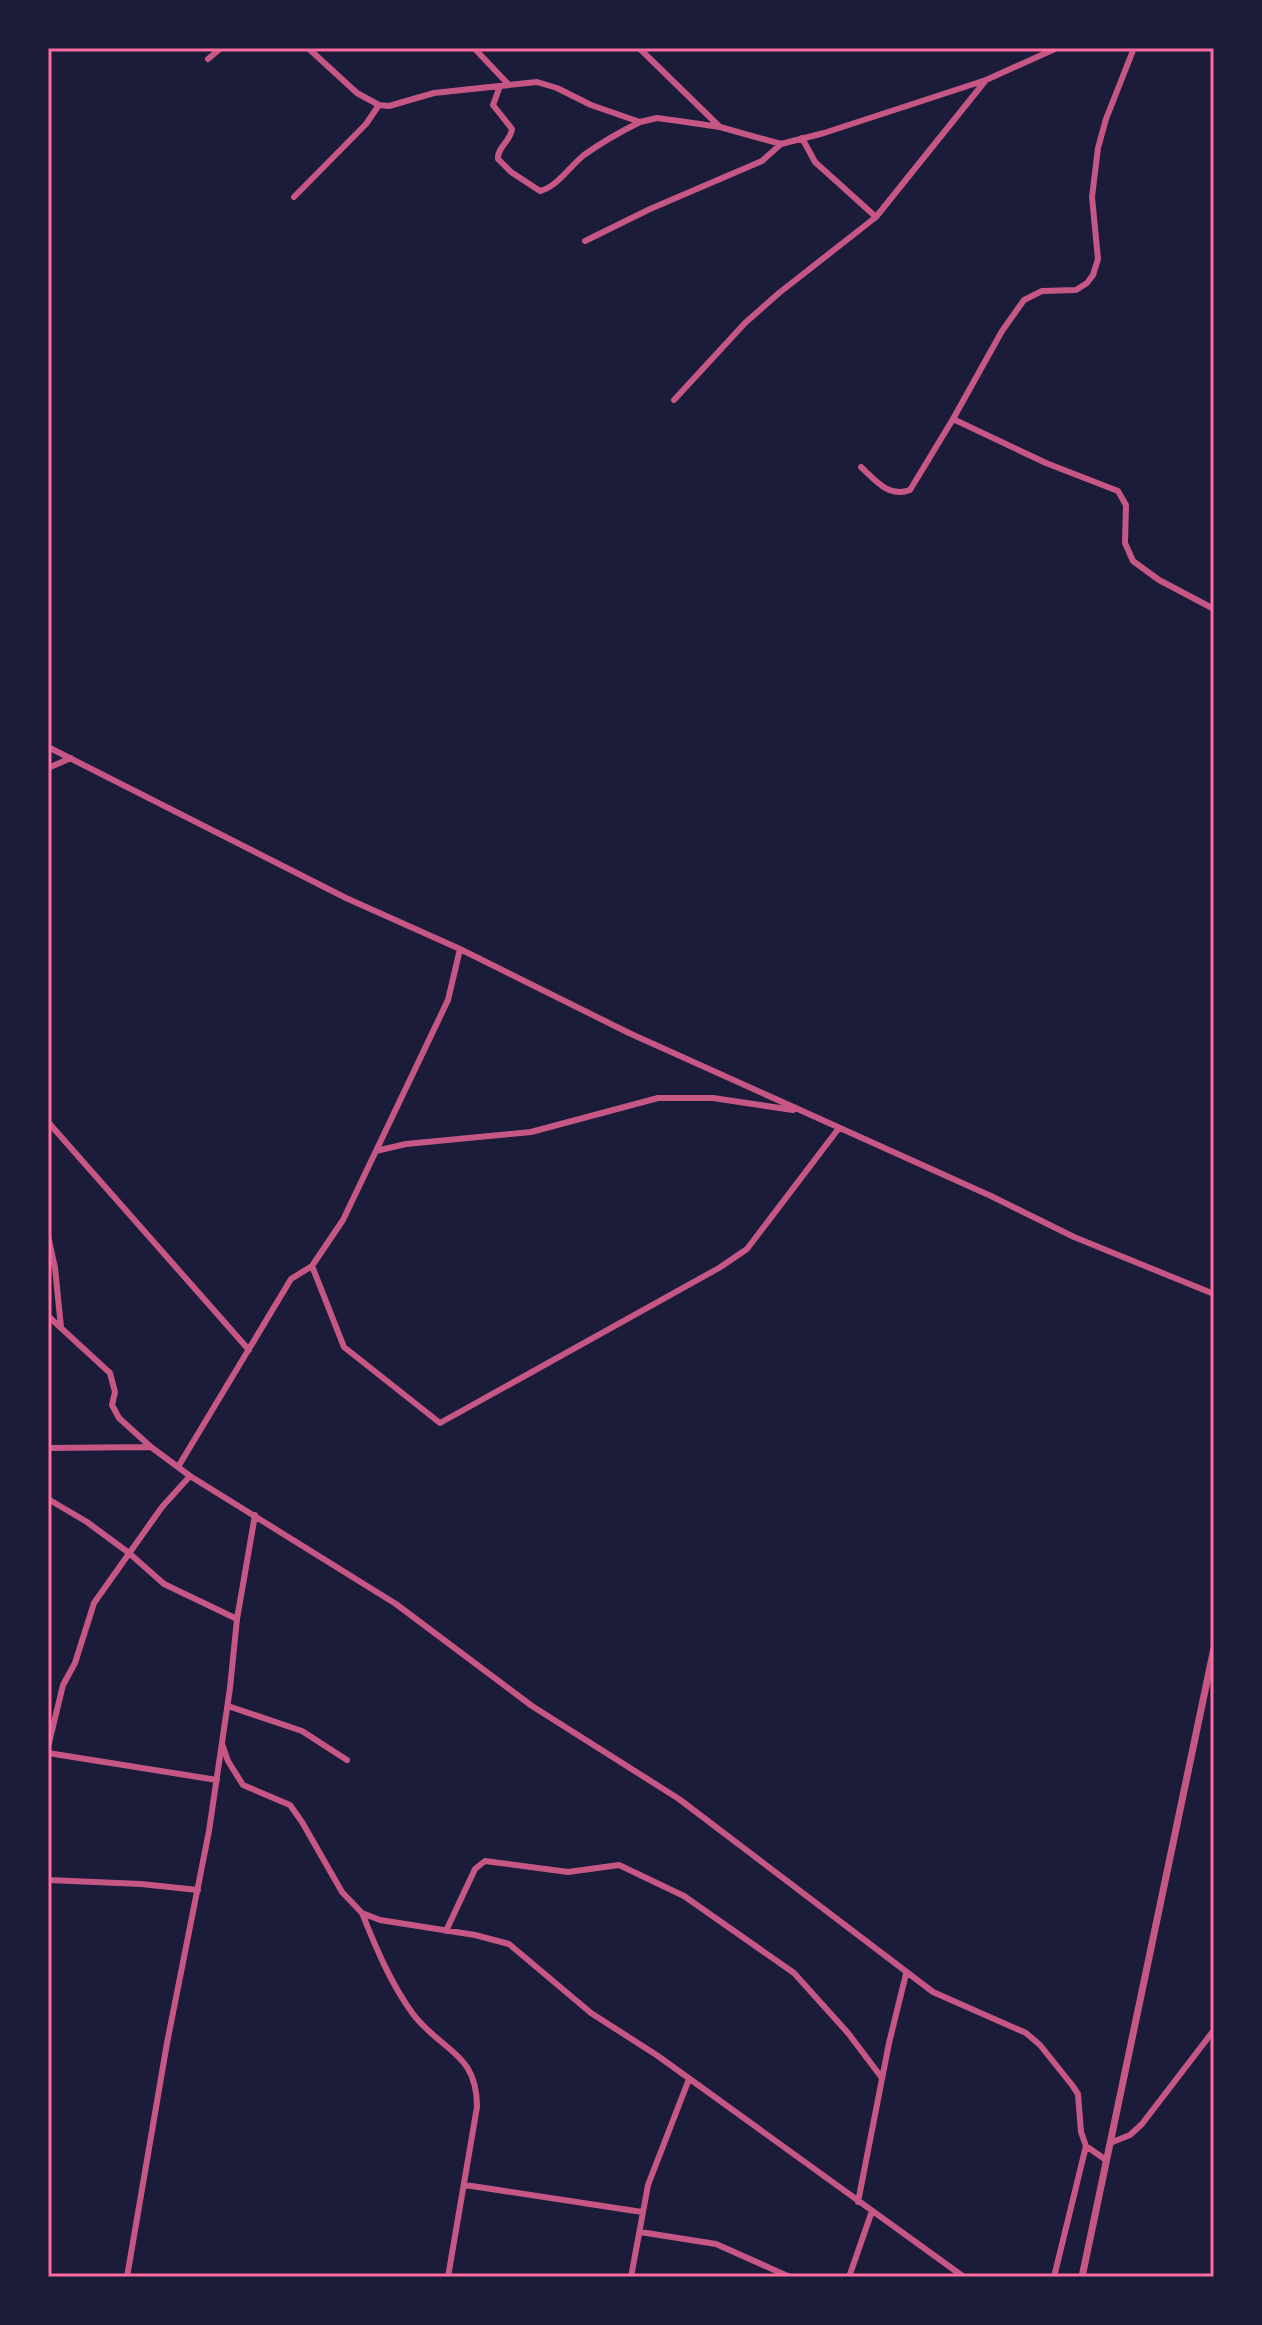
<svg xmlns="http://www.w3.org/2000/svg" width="1262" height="2325" viewBox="0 0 1262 2325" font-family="Lato,sans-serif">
<rect width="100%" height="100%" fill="#1b1b3a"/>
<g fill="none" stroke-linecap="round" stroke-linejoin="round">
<path stroke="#c65784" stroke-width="6" d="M308,48L357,93L379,105L389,106L434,93L537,82L557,88L591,105L640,122L657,118L679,121L720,127L781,144L824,133L986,80L1057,48
M474,48L508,84
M639,48L720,127
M1210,48L1214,50
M208,59L221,48
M500,86L493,105L512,129C511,141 497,147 498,159L511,172L540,191C557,187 570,166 584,155C602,142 620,132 640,122
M802,138L815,162L876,217
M294,197L366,124L379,105
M585,241L650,209L762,161L781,144
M674,400L745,323L779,293L876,217L986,80
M953,419L1046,463L1118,491L1126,505L1125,543L1133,561L1159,580L1214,609
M861,467C876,481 889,498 910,490L953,419L1002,331L1024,300L1042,291L1076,290L1087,283L1093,275L1098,259L1092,197L1098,148L1106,119L1134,48
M48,747L346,898L460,949L629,1033L991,1196L1074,1237L1214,1294
M48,768L71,758
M48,1122L249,1350
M376,1151L406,1144L531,1132L658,1098H713L793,1110
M48,1236L55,1268L61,1327
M312,1266L344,1347L440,1423L719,1268L747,1249L839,1128
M48,1316L110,1373L115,1392L112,1405L119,1418L151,1447L190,1476L396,1604L532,1706L679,1799L933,1992L1026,2033L1040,2045L1072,2085L1078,2094L1081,2132L1086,2146L1106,2160
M48,1448L151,1447
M178,1467L291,1279L312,1266L343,1220L448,1000L460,949
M48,1499L87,1522L129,1553L164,1584L237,1619
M228,1706L302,1731L347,1760
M222,1744L228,1761L243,1785L290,1805L302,1822L342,1892L362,1913L380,1920L475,1935L509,1944L591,2013L658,2056L964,2277
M48,1747L63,1685L75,1663L94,1603L162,1507L190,1476
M48,1753L217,1780
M48,1880L141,1884L198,1890
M362,1913C376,1948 391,1984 413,2014C442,2052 477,2052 477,2107L448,2277
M446,1931L475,1869L485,1861L568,1872L619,1865L684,1896L794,1973L848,2033L882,2078
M1110,2143L1130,2135L1142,2124L1214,2030
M465,2185L642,2212
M858,2202L889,2043L906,1974
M640,2232L716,2244L790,2277
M127,2277L167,2043L209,1831L230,1688L237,1619L255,1515
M631,2277L648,2185L689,2079
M849,2277L872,2211
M1054,2277L1086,2146"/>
<path stroke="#c65784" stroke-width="7" d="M1082,2277L1214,1648"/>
</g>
<rect width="1262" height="2325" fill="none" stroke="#1b1b3a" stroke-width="100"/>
<rect x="50" y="50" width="1162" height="2225" fill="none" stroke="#ff6b9d" stroke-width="3"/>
</svg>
